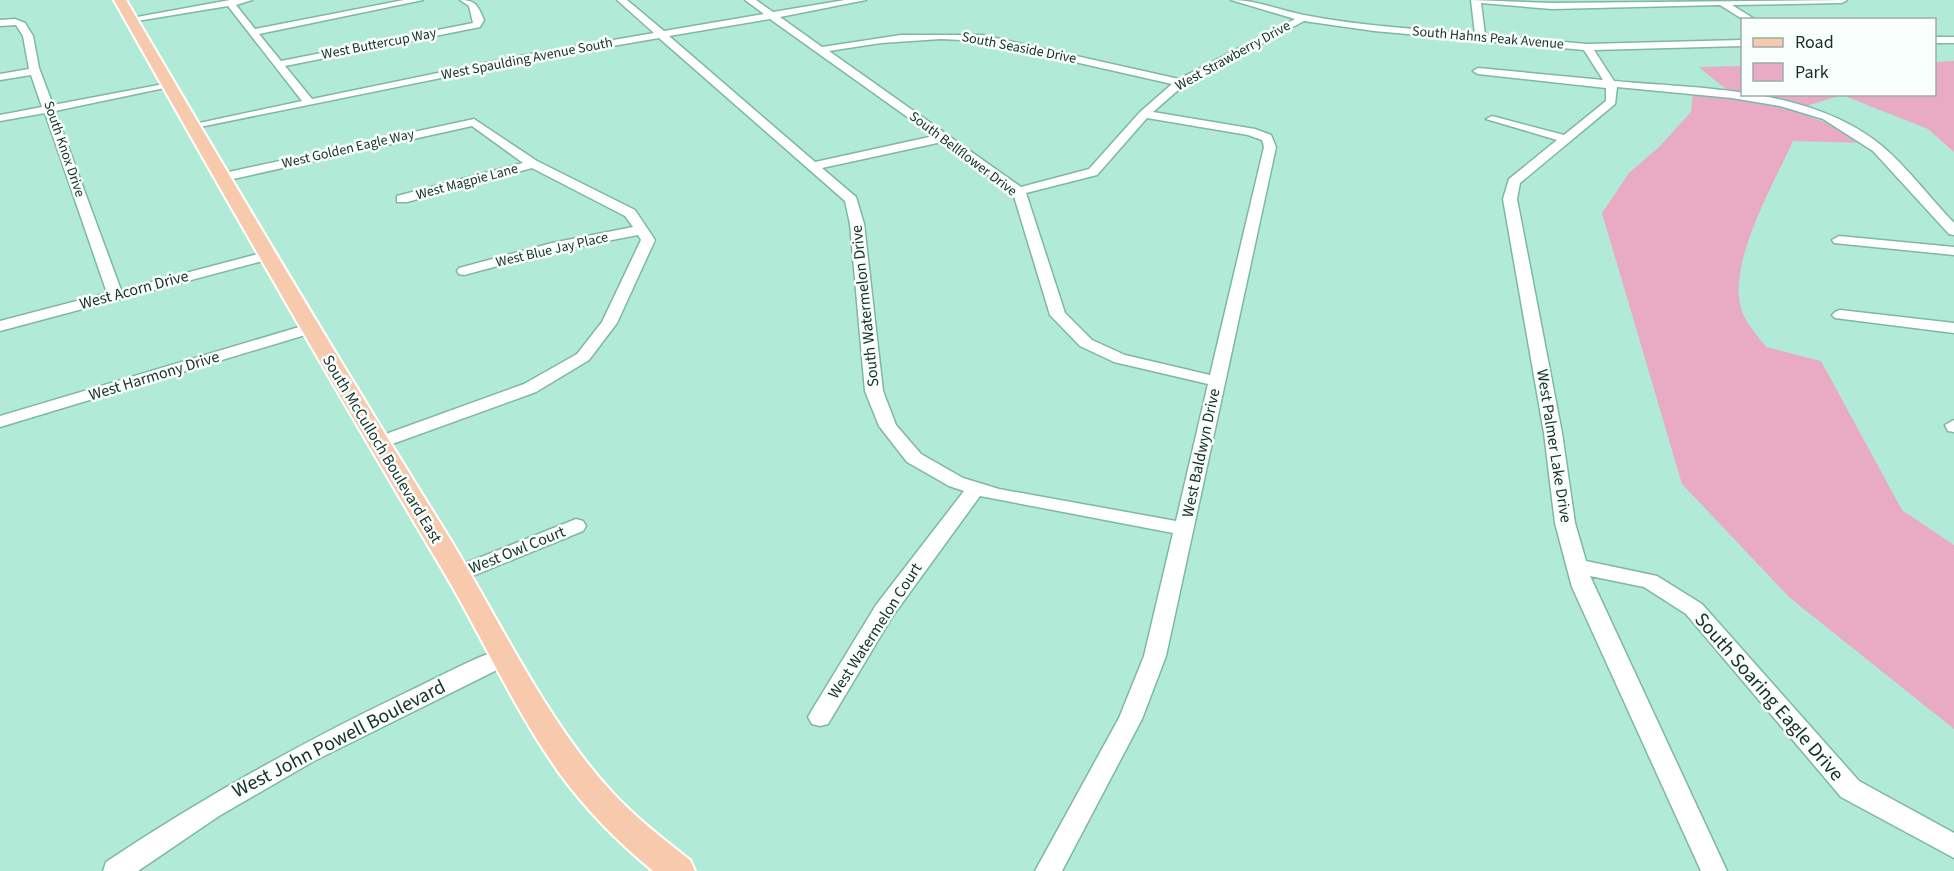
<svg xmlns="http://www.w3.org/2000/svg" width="1954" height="871" viewBox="0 0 1954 871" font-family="'Source Sans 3',sans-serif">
<rect width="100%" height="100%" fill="#b1ebd8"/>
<path fill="#e9aac4" d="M1954,61V152L1928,129L1842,95L1806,106L1753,95L1934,94L1935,62Z
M1742,66V93L1727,90L1699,67Z
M1693,92C1757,102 1809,108 1865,143L1793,141C1774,184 1722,271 1744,316C1749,327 1759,337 1766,347L1821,361L1902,510L1954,545V729L1790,598L1682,484L1602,213L1629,173L1659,147L1691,112Z"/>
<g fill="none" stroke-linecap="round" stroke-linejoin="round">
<g stroke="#7eb7a5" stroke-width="3">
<path id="minor" d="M230,0H252L236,5L255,29L404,0H423L259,34L281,61L473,23L469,6L460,0C476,0 478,6 484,20L480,27L285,66L312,99L520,56L654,33L617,0H627L664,31L764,14L745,0H756L773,12L845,0H866L780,17L822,47L901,35H982L1179,79L1295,19L1231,0C1257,0 1279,10 1304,15C1360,26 1418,29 1475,34L1471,0L1552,3L1847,0L1842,3L1732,5L1756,20H1744L1720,5L1552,9L1481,3L1485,35L1587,44L1742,40V46L1594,50L1614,81C1701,89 1811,87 1882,146C1908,168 1930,198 1954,223V235L1949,234L1873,151L1823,119L1780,106L1732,98L1617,87L1615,104L1520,183L1517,199L1562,433L1575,523L1586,561L1657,576L1702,604L1859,781L1954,833V858L1841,797L1686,614L1644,587L1590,576L1727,871H1701L1572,587L1555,523L1544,433L1503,199L1509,179L1557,140L1486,119L1492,116L1564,135L1606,101V88L1478,74L1473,71L1478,68L1603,80L1584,50L1374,31L1304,21L1184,85L1153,112L1255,129L1271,135L1276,147L1166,656L1142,719L1062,871H1035L1119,718L1144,656L1173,533L980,496L892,617L828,724L820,726L812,724L808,717L812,710L876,605L964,491L949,486L907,462L879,426L865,391L850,224L845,201L659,38L520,62L190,129V125L302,101L228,6L131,22L126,19ZM770,19L934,136L815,162L669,36ZM941,39L982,41L1172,84L1140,112L1089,169L1021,187L829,51L881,43ZM1147,118L1248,135L1262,140L1264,147L1210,375L1125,355L1092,340L1065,313L1026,193L1097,175ZM942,142L1013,193L1050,315L1080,346L1114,362L1208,384L1176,521L999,489L963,478L921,454L896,425L883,391L864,224L856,197L822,168Z
M15,19L25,23L33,36L39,68L53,105L169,83L174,86L55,111L121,290L269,251L276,255L274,258L0,331V321L107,293L45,113L0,121V115L42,107L31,75L0,80V74L29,69L23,36L16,25L0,26V20Z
M1934,37H1954V43H1934Z
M474,119L537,161L635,210L655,240L617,323L589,360L536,392L384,447H372L369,443L372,439L524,384L577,354L602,322L641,240L638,235L554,251L464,275L459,274L457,271L459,268L552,243L633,227L625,216L532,168L407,202H397V196L523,163L472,126L224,181L218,177L224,173Z
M1839,236L1954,247V255L1834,243L1832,240Z
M1840,310L1954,323V333L1835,318L1832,315L1835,312Z
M309,324L315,326L317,329L315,332L0,427V416Z
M1954,420V432L1948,431L1945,425Z
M576,519L583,521L586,526L583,531L465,579L458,581L451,579L448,574L451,569Z
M505,648L513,650L516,656L513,662L314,761L219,816L138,871H103L106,862C202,798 301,743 405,693C438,678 471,658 505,648Z"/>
</g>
<g stroke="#fff" stroke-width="4">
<path id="major" d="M114,0H126C231,179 337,358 447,534C498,617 546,721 612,792C635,817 663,839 690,860L695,871H653C619,843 587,811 560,774C514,710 482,636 442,569C330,381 221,191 114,0Z"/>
</g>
<use href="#minor" fill="#fff" fill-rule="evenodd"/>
<use href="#major" fill="#f7caae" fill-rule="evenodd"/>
</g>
<g text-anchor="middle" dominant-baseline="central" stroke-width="5" stroke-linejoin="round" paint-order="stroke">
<g font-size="14" fill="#182f28" stroke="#f9fffd">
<text transform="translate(1488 38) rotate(5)">South Hahns Peak Avenue</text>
<text transform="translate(379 44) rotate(-11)">West Buttercup Way</text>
<text transform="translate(1019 48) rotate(11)">South Seaside Drive</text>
<text transform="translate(1233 56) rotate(-29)">West Strawberry Drive</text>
<text transform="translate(527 59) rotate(-11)">West Spaulding Avenue South</text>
<text transform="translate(64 149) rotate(71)">South Knox Drive</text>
<text transform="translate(348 149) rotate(-13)">West Golden Eagle Way</text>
<text transform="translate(963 154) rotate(37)">South Bellflower Drive</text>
<text transform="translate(467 182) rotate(-15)">West Magpie Lane</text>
<text transform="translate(552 250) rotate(-13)">West Blue Jay Place</text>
</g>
<g font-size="16" fill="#182f28" stroke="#f9fffd">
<text transform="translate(134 290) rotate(-15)">West Acorn Drive</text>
<text transform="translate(865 306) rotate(-96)">South Watermelon Drive</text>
<text transform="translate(154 376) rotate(-17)">West Harmony Drive</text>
<text transform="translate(1554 446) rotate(81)">West Palmer Lake Drive</text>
<text transform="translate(382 449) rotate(59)">South McCulloch Boulevard East</text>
<text transform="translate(1201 453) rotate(-78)">West Baldwyn Drive</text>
<text transform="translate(517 550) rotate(-22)">West Owl Court</text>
<text transform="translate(875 631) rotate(-57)">West Watermelon Court</text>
</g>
<g font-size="20" fill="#182f28" stroke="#f9fffd">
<text transform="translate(1769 697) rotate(49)">South Soaring Eagle Drive</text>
<text transform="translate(339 739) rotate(-27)">West John Powell Boulevard</text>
</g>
</g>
<rect x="1741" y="18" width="195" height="78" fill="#f9fffd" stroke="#9faca8" stroke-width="1.5"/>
<rect x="1753" y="38" width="30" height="9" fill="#f7caae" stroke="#9faca8" stroke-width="1.5"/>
<text x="1795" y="48" font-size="18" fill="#182f28">Road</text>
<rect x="1753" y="63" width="30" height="18" fill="#e9aac4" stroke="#9faca8" stroke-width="1.5"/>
<text x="1795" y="78" font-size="18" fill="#182f28">Park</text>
</svg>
